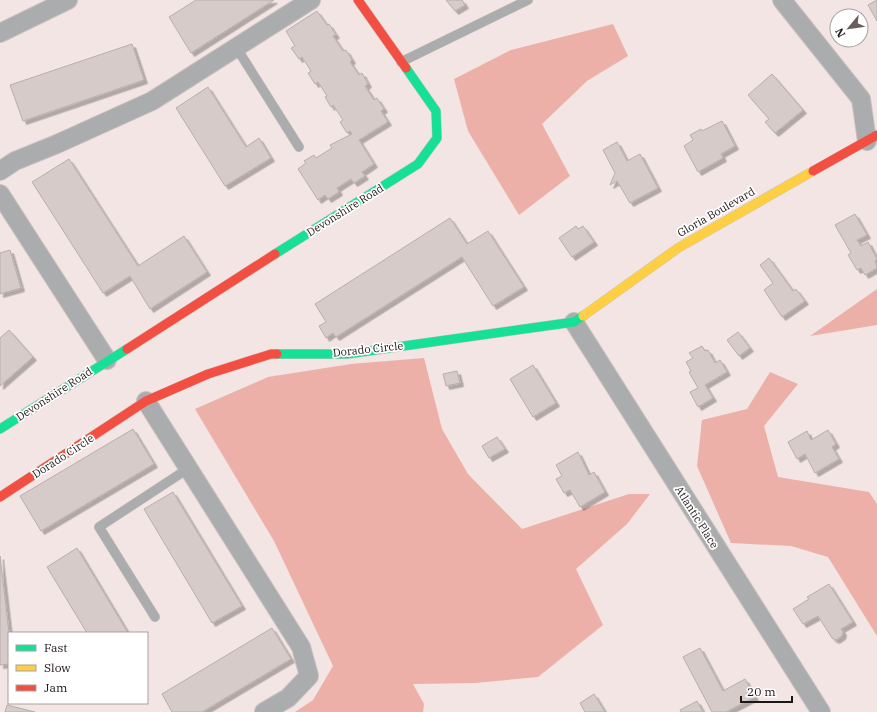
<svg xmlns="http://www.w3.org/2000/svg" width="877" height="712" viewBox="0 0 877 712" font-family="'IBM Plex Serif',serif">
<defs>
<filter id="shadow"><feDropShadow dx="3.5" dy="3.5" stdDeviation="0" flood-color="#0004"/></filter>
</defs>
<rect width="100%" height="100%" fill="#f2e5e3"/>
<path fill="#edb0a9" d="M613,24L628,56L587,81L542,124L570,176L519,215L468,131L454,79L511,50Z
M877,289V325L810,336Z
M424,358L442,429L468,474L522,529L629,494H650L627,524L576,569L603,625L538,677L475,683L413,684L424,704L423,712H295L313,700L333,666L274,541L195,409L268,377L351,364Z
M770,372L798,384L764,426L778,477L869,492L877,504V636L828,557L791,546L731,543L697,466L702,420L747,409Z"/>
<path fill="#d6cbc9" stroke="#b8aead" filter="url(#shadow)" d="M196,0H274L191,53L169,17Z
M446,0H462L465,5L455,11Z
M877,0V21L868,5Z
M317,11L327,25L329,24L336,35L333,36L343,51L346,50L352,60L350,62L359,75L362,73L368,84L365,86L374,100L377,98L384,109L381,111L388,122L359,140L374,164L362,172L365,176L354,183L351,179L337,188L339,192L328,199L325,195L318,200L298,169L306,163L304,161L314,155L316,158L332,148L330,145L352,134L350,131L347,133L340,122L343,120L333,105L331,107L325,97L327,96L318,82L315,84L308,73L311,71L302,57L299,59L291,48L295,46L286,31Z
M132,44L144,80L23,121L10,85Z
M772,74L803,110L775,133L765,122L769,119L748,95Z
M208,87L246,147L259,138L271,158L225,186L176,108Z
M722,121L735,146L721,154L723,158L698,172L684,146L693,140L690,135L701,129L702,131Z
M617,142L627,161L640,154L658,188L630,203L617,181L610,185L615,173L603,150Z
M69,159L138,266L184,236L207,272L150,309L130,276L103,293L32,182Z
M855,214L867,235L857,240L861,246L868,242L877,259L875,261L877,268L865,275L861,268L857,270L848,255L851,253L835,225Z
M450,218L467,244L488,231L524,287L493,306L462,257L336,337L333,333L326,338L319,326L326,322L315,304Z
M576,226L578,229L583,226L594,242L572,257L559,238Z
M10,250L21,288L0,294V253Z
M769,258L793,291L796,289L805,301L782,317L764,290L773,283L760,265Z
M9,330L33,357L0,386V338Z
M738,332L750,348L739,356L727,340Z
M702,346L705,351L708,350L715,363L720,360L727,372L705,385L713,398L698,407L690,392L698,388L689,372L691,371L686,362L693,358L689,353Z
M533,365L556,403L533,417L510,379Z
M457,371L460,383L446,386L443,374Z
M133,429L154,464L41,531L20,496Z
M828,430L836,444L832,447L839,459L815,473L805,454L797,459L788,442L807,431L811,440Z
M497,437L505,449L489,458L482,446Z
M578,452L589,475L594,472L605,492L580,507L570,490L564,493L556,479L562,476L556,465Z
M173,492L242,606L212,623L144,509Z
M77,548L128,633H87L47,567Z
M0,556L9,633V664L0,665Z
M829,584L853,622L841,629L843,632L842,636L836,640L832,638L818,616L803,624L793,609L809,599L807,597Z
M272,628L291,659L202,712H172L162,694Z
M700,648L723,691L745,679L755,697L726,712H712L683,657Z
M594,694L605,712H585L580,703Z
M697,701L703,712H681L680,710Z
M7,705L35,712H5Z"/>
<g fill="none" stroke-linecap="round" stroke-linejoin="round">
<g stroke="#cac1c0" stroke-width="10">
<path id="lane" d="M236,47L299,147
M401,62L528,0
M155,617L99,527L189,468"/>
</g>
<g stroke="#cac1c0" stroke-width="20">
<path id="street" d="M782,0L861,99L867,141
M0,33L68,0
M0,171L15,161L57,144L152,101L311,0
M0,194L107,360
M574,322L821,712
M146,401L301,647L309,676L288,698L264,712"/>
</g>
<g stroke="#cac1c0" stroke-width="10">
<path id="fast" d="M275,254L418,164L437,138L436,111L406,68
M277,354H347L574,322L583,316
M0,429L127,349"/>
</g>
<g stroke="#cac1c0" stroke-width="10">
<path id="slow" d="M583,316L678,248L813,171"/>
</g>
<g stroke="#cac1c0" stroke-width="10">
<path id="jam" d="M358,0L406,68
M813,171L877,135
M127,349L275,254
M0,497L146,401L208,374L271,354H277"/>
</g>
<use href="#lane" stroke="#abacad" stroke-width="9"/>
<use href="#street" stroke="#abacad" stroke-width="18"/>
<use href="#fast" stroke="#16e098" stroke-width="9"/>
<use href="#slow" stroke="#ffcf43" stroke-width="9"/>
<use href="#jam" stroke="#f24e42" stroke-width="9"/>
</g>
<g text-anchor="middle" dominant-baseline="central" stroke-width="3.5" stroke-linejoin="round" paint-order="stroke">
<g font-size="11" fill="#1e1615" stroke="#fff">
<text transform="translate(345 210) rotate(-32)">Devonshire Road</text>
<text transform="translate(716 212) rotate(-30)">Gloria Boulevard</text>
<text transform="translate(368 349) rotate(-6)">Dorado Circle</text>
<text transform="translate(54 394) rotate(-33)">Devonshire Road</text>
<text transform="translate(63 456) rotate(-33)">Dorado Circle</text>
<text transform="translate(697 517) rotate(58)">Atlantic Place</text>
</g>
</g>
<rect x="8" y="632" width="140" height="72" fill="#ffffff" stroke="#a5a2a1"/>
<rect x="16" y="645" width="20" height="6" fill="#16e098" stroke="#a5a2a1"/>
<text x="44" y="652" font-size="12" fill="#1e1615">Fast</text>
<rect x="16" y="665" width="20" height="6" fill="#ffcf43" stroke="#a5a2a1"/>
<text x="44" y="672" font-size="12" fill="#1e1615">Slow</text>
<rect x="16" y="685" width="20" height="6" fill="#f24e42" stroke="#a5a2a1"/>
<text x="44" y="692" font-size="12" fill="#1e1615">Jam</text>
<g transform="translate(849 28) rotate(241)"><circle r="19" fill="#ffffff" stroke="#a5a2a1"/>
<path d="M0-3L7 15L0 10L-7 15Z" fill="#685e5d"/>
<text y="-6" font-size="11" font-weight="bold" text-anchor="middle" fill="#1e1615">N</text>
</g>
<path d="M741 696v6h51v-6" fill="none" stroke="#1e1615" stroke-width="2"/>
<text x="747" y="696" font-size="12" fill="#1e1615" stroke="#ffffff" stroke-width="3" paint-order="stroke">20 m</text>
</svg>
